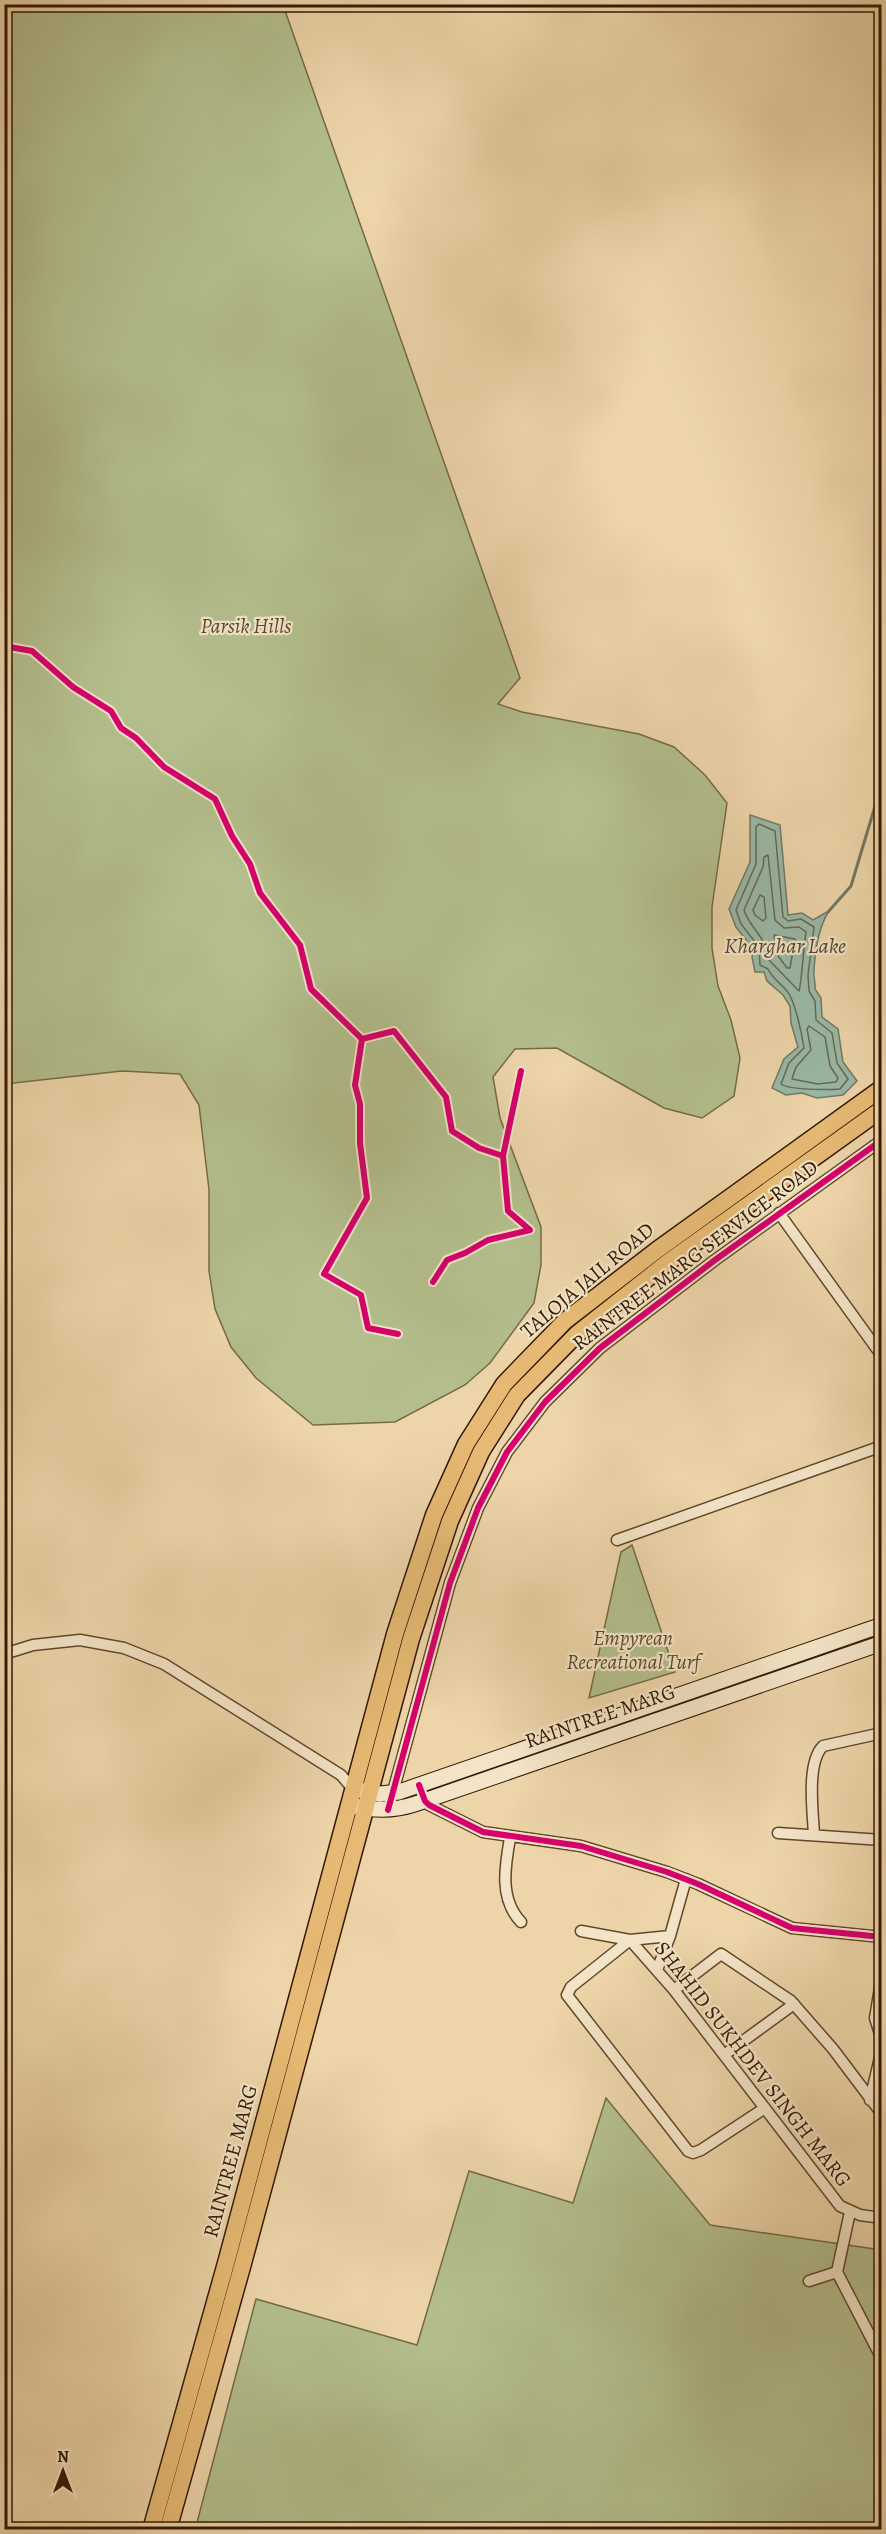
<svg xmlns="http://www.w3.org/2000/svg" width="886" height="2534" viewBox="0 0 886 2534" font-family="Alegreya,serif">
<rect width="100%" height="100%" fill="#edd5a9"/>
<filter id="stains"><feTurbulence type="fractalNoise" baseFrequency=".00333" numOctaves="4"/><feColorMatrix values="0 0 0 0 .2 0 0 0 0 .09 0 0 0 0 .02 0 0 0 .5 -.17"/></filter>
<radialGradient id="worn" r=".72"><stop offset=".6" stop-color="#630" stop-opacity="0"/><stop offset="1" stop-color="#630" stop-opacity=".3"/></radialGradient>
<path fill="#b3be8c" stroke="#746b46" stroke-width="1.5" d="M4,5H283L520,678L498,704L522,712L639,734L674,747L705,775L727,803L712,907V948L718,986L731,1020L740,1058L734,1096L702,1118L664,1108L557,1048L515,1049L493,1077L500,1118L541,1227V1265L534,1303L490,1363L465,1385L395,1422L313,1425L256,1378L231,1347L215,1309L209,1271V1190L199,1105L180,1074L122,1071L5,1084Z
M632,1545L675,1672L589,1698L621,1552Z
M606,2098L710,2225L881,2250V2529L195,2530L256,2299L417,2345L469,2171L573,2203Z"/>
<path fill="#99b9a7" stroke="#717964" stroke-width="1.5" d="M750,815L780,825L788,915L802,913L813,920L829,911C818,928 815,950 814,971C813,978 816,982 815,989L821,998L822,1017L838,1029L843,1062L857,1081L843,1095L817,1098L802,1093L786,1095L772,1088L784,1059L798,1047L791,1023L790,1006L783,995L767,981L764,972H755L752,957L754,950L736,927L729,909L750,862Z"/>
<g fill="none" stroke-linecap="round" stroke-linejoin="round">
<path stroke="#666854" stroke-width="1.5" d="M759,824L775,831L783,917L788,921L801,919L814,927L808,975L809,991L815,1001L816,1020L832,1033L837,1063L848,1079L840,1089C828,1090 789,1090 781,1084L789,1063L804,1048C802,1035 795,1000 787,991C780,983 773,979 768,969L760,965L759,947L741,924L736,910L756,864V827Z
M768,855L775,920L784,928L799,927L806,932C804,942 801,988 799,991L767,958C768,938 750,929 744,910L763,867L764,857Z
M760,895L764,897L766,918L763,921L755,915L753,910Z
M774,935L795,939L790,968H787L776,953Z
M809,1026L825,1037L830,1066L838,1078L836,1082L818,1084L792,1079L796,1067L811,1050L807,1029Z"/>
<path stroke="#717964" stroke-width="3" d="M828,912L851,886L882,783"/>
<g stroke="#62472a" stroke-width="13">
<path id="minor" d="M779,1213L882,1356
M617,1540L882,1446
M4,1654L33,1645L80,1640L124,1648L164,1664L341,1775L353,1789
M419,1785L425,1801L429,1805L483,1832L581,1846L667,1872L698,1884L792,1928L882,1937
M388,1810L450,1583L478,1508L507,1452L545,1402L600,1348L715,1260L882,1140
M778,1833L882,1840
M814,1835C813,1812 806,1763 823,1746L882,1733
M510,1838C505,1866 499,1899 521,1922
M581,1931L630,1940L670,1936
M630,1940L674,1990L840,2206L860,2215L882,2218
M630,1940L571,1987L567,1995L688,2151L693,2153L701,2150L765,2108
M657,1970L670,1936L686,1879
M882,1976L875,2018L882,2040
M674,1990L721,1954L791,2001L833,2049L882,2114
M724,2055L794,2004
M870,2100L882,2049
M850,2212L837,2272L882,2359
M809,2281L837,2272"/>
</g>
<g stroke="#341800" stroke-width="17">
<path id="secondary" d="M359,1790L380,1794L399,1792L882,1625
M355,1806C376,1811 394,1811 415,1804L882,1643"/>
</g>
<g stroke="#341800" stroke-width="19">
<path id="primary" d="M151,2530L226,2263L395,1634L434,1515L466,1444L504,1384L565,1321L657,1250L882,1088
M168,2530L242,2267L411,1639L450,1521L481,1452L517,1395L577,1334L667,1263L882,1109"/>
</g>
<use href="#minor" stroke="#f3e4c7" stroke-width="10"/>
<use href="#secondary" stroke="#f3e4c7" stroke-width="15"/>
<use href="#primary" stroke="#e6ba74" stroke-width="16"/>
<g stroke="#f3e4c7" stroke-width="10">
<path id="cycleway" d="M4,646L32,651L73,687L111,711L121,728L136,738L164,767L215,799L232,836L250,864L260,893L300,945L311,989L362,1039L394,1031L446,1097L452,1131L479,1148L503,1156L521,1071
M362,1039L355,1085L360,1104V1143L367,1198L324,1274L361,1295L368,1328L398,1334
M433,1282L447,1260L465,1253L488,1240L530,1230L508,1211L503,1156
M419,1785L425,1801L429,1805L483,1832L581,1846L667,1872L698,1884L792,1928L882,1937
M388,1810L450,1583L478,1508L507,1452L545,1402L600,1348L715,1260L882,1140"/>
</g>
<use href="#cycleway" stroke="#d6006c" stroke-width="6"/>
</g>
<g text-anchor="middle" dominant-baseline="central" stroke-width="4.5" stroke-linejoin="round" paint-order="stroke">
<g font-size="21" font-style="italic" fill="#5a4a2a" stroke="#f3e4c7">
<text x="246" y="626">Parsik Hills</text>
<text x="633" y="1638">Empyrean<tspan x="633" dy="24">Recreational Turf</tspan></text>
</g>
<g font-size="21" fill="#341800" stroke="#f3e4c7">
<text transform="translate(695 1255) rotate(-37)">RAINTREE MARG SERVICE ROAD</text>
<text transform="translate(587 1280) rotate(-40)">TALOJA JAIL ROAD</text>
<text transform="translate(600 1716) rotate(-19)">RAINTREE MARG</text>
<text transform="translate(753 2064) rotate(52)">SHAHID SUKHDEV SINGH MARG</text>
<text transform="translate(230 2161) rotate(-75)">RAINTREE MARG</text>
</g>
<g font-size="22" font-style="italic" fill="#524832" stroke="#f3e4c7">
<text x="785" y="946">Kharghar Lake</text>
</g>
</g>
<rect width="886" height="2534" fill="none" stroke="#edd5a9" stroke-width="24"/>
<rect x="6" y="6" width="874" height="2522" fill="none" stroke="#341800" stroke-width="3"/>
<rect x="12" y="12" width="862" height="2510" fill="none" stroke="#341800" stroke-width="1.5"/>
<g transform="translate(63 2471)" stroke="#f3e4c7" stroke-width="4.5" paint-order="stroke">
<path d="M0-4.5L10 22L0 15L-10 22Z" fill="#341800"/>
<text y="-9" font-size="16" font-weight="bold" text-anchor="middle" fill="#341800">N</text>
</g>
<rect width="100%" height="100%" filter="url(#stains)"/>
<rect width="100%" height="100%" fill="url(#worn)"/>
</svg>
